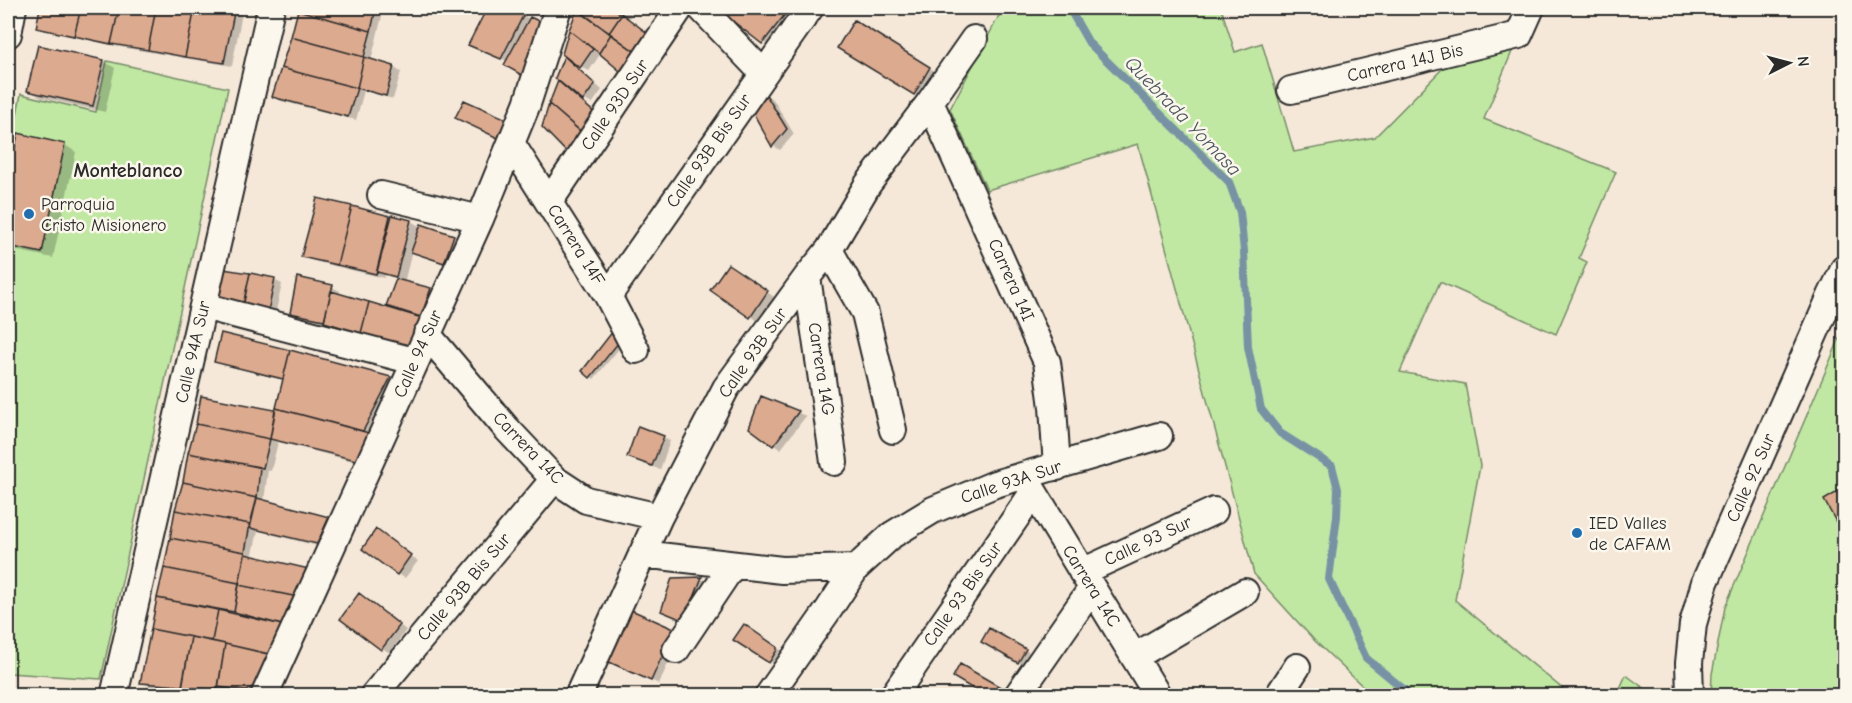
<svg xmlns="http://www.w3.org/2000/svg" width="1852" height="703" viewBox="0 0 1852 703" font-family="'Comic Neue',sans-serif">
<rect width="100%" height="100%" fill="#f5e8d9"/>
<filter id="ink" filterUnits="userSpaceOnUse"><feTurbulence type="fractalNoise" baseFrequency=".0167" numOctaves="2"/><feDisplacementMap in="SourceGraphic" scale="12" xChannelSelector="R" yChannelSelector="G"/><feConvolveMatrix kernelMatrix="1 2 1 2 8 2 1 2 1" color-interpolation-filters="sRGB"/></filter>
<g filter="url(#ink)">
<path fill="#c0e8a3" stroke="#768a67" stroke-width="1.5" d="M1003,8H1221L1235,52L1262,43L1294,152L1375,137L1449,62L1513,49L1484,119L1616,172L1579,258L1587,262L1556,334L1440,282L1400,372L1465,384L1480,466L1455,600L1570,695H1372L1315,641L1254,574L1138,144L987,190L950,109Z
M107,61L228,88L101,679L8,673V159L21,94L96,112Z
M1844,328V695L1711,696L1712,674L1725,607Z
M1626,675L1648,691L1649,695H1617Z"/>
<path fill="#0003" d="M42,8H243L232,66L120,47L46,31L38,27Z
M300,8H384L371,61L393,67L401,72L393,99L364,91L356,120L281,101L273,97Z
M489,8H508L530,19L507,61L470,44Z
M582,8H637L601,53L589,71L575,63L574,65L602,90L592,104L579,97L578,98L611,127L600,144L544,126L560,81L557,78L566,55L564,54L578,12L579,13Z
M653,8H687L668,19Z
M719,8H806L774,49L763,42Z
M866,29L941,75L926,100L914,94Z
M104,61L115,68L105,112L40,97L28,90Z
M765,95L773,99L794,134L780,150L773,146Z
M19,135L65,145L76,152L53,258L8,249V189Z
M389,217L411,221L421,227L453,236L461,241L452,267L420,255L412,251L404,283L430,290L438,294L417,352L333,326L327,322L299,316L292,312L332,287L340,291L339,295L387,309L398,279L385,275L384,278L310,260L303,256Z
M224,270L274,280L282,284L275,315L225,304Z
M736,270L774,297L758,321L751,316Z
M614,333L622,345L594,379L584,371Z
M222,334L390,378L398,382L364,464L278,442L271,471L268,470L264,501L328,518L336,523L325,548L258,531L252,558L308,571L255,694L226,691L225,693L191,692L187,689L149,686L141,682L177,510L202,397L277,412L284,380L223,365L215,361Z
M762,398L806,416L781,449L774,445Z
M663,437L670,441L660,470L629,456Z
M1844,490V533L1826,500Z
M384,536L418,561L405,578L397,574Z
M702,579L709,583L693,624L673,580Z
M367,600L406,630L390,653L382,648Z
M673,630L681,634L659,684L616,665Z
M990,630L1029,652L1022,664L983,641Z
M751,631L784,652L777,666L735,639Z
M961,666L1004,691L999,696H988Z"/>
<g fill="none" stroke-linecap="round" stroke-linejoin="round">
<path stroke="#7892a5" stroke-width="8" d="M1069,8L1089,43L1229,182L1240,212L1244,251L1248,347L1261,409L1280,433L1332,466L1338,489L1337,516L1329,579L1366,658L1412,696"/>
</g>
<path fill="#dcaa8f" stroke="#2b2b2b" stroke-width="1.5" d="M40,8H81L74,36L36,28Z
M81,8H119L111,44L74,36Z
M119,8H156L148,50L111,44Z
M156,8H195L185,57L148,50Z
M195,8H235L224,63L185,57Z
M299,8H376L371,31L298,10Z
M487,8H512L524,14L501,59L468,45Z
M580,8H612L622,14L609,33L579,10Z
M716,8H790L762,44Z
M298,10L371,31L364,57L291,37Z
M577,10L611,34L599,53L569,30Z
M622,14L654,38L641,56L609,33Z
M530,17L543,23L525,77L504,65Z
M854,20L930,67L914,95L837,48Z
M569,30L593,49L580,68L562,54Z
M611,34L641,56L627,77L599,53Z
M291,37L364,57L357,88L281,68Z
M38,45L104,60L93,106L27,91Z
M564,56L595,84L583,101L555,78Z
M364,57L394,66L386,96L357,88Z
M281,68L357,88L348,117L272,97Z
M558,81L605,122L592,141L549,104Z
M765,93L787,129L772,147L751,109Z
M464,100L509,120L500,139L455,118Z
M549,104L589,139L574,160L542,127Z
M18,133L65,144L42,253L8,246V182Z
M317,198L352,206L337,265L301,257Z
M352,206L390,216L376,274L337,265Z
M392,215L411,220L396,277L377,272Z
M421,224L454,235L444,263L411,252Z
M728,264L768,291L750,318L710,290Z
M223,269L250,273L243,305L216,301Z
M250,273L275,278L268,312L243,307Z
M297,277L333,285L324,320L290,313Z
M396,279L431,288L421,317L386,306Z
M331,291L369,302L361,333L324,322Z
M369,302L422,318L409,349L361,333Z
M613,331L619,342L590,378L582,371Z
M221,333L290,350L283,379L214,362Z
M290,350L391,377L363,431L276,408Z
M201,396L275,410L270,439L196,424Z
M761,396L799,411L773,446L749,428Z
M276,408L369,433L356,460L270,439Z
M196,424L270,439L263,468L188,453Z
M638,426L664,436L652,466L627,457Z
M188,453L260,467L257,498L183,482Z
M183,482L257,498L250,524L175,510Z
M1844,488V536L1824,500Z
M257,498L329,517L317,544L250,528Z
M175,510L250,524L245,552L170,538Z
M376,529L411,555L397,575L362,549Z
M170,538L245,552L239,583L164,568Z
M245,554L309,569L298,597L239,585Z
M164,568L239,583L234,612L157,598Z
M702,577L685,621L661,611L672,578Z
M239,585L298,597L286,626L234,612Z
M359,593L400,625L381,650L340,619Z
M157,598L218,610L212,641L151,629Z
M629,609L674,629L651,681L607,661Z
M218,610L286,626L274,655L212,641Z
M744,624L777,647V650L769,663L733,640Z
M989,628L1026,649L1018,663L981,642Z
M151,629L191,637L182,686L140,683Z
M191,637L225,644L218,689L182,688Z
M225,644L268,654L255,685L246,691L218,687Z
M960,664L1002,688L994,696H985L953,677Z"/>
<g fill="none" stroke-linecap="round" stroke-linejoin="round">
<g stroke="#2b2b2b" stroke-width="30">
<path id="minor" d="M701,8L763,73
M8,34L13,8
M1291,90L1519,35L1531,8
M930,102L1047,362L1053,407L1057,467
M511,143L608,296L636,350
M381,195L480,219
M549,202L680,8
M829,250L865,313L893,430
M807,277L834,462
M608,296L810,8
M203,306L414,361
M427,334L507,429L554,479L586,500L659,517
M1024,476L1158,696
M642,554L782,570L856,568
M1082,572L1214,511
M676,650L733,565
M1134,657L1245,592
M114,696L271,8
M264,696L480,219L527,104L558,8
M373,696L554,479
M578,696L659,517L726,388L807,277L829,250L868,184L930,102L974,39
M768,696L829,609L856,568L892,535L933,510L995,484L1159,436
M893,696L1033,493
M1017,696L1092,588
M1278,696L1297,667
M1690,696L1689,663L1693,624L1705,582L1831,296L1844,269"/>
</g>
<use href="#minor" stroke="#fbf7ec" stroke-width="26"/>
</g>
</g>
<g fill="#1f6fb2" stroke="#fbf7ec" stroke-width="2">
<circle cx="29" cy="214" r="6"/>
<circle cx="1577" cy="533" r="6"/>
</g>
<g text-anchor="middle" dominant-baseline="central" stroke-width="5" stroke-linejoin="round" paint-order="stroke">
<g font-size="18" fill="#2b2b2b" stroke="#fbf7ec">
<text transform="translate(1405 63) rotate(-13)">Carrera 14J Bis</text>
<text transform="translate(615 105) rotate(-56)">Calle 93D Sur</text>
<text transform="translate(709 151) rotate(-55)">Calle 93B Bis Sur</text>
<text transform="translate(576 245) rotate(58)">Carrera 14F</text>
<text transform="translate(1011 280) rotate(66)">Carrera 14I</text>
<text transform="translate(193 352) rotate(-77)">Calle 94A Sur</text>
<text transform="translate(753 353) rotate(-55)">Calle 93B Sur</text>
<text transform="translate(418 354) rotate(-66)">Calle 94 Sur</text>
<text transform="translate(821 369) rotate(81)">Carrera 14G</text>
<text transform="translate(528 448) rotate(46)">Carrera 14C</text>
<text transform="translate(1751 478) rotate(-66)">Calle 92 Sur</text>
<text transform="translate(1011 482) rotate(-18)">Calle 93A Sur</text>
<text transform="translate(1148 541) rotate(-25)">Calle 93 Sur</text>
<text transform="translate(1091 586) rotate(58)">Carrera 14C</text>
<text transform="translate(464 587) rotate(-50)">Calle 93B Bis Sur</text>
<text transform="translate(963 594) rotate(-55)">Calle 93 Bis Sur</text>
</g>
<g font-size="18" fill="#2b2b2b" stroke="#fbf7ec" text-anchor="start">
<text x="41" y="204">Parroquia<tspan x="41" dy="21">Cristo Misionero</tspan></text>
<text x="1589" y="523">IED Valles<tspan x="1589" dy="21">de CAFAM</tspan></text>
</g>
<g font-size="20" font-style="italic" fill="#4b565e" stroke="#fbf7ec">
<text transform="translate(1183 116) rotate(46)">Quebrada Yomasa</text>
</g>
<g font-size="20" font-weight="bold" fill="#2b2b2b" stroke="#fbf7ec">
<text x="128" y="170">Monteblanco</text>
</g>
</g>
<rect width="1852" height="703" fill="none" stroke="#fbf7ec" stroke-width="30"/>
<rect x="15" y="15" width="1822" height="673" fill="none" stroke="#2b2b2b" stroke-width="2" filter="url(#ink)"/>
<g transform="translate(1789 63) rotate(84)" stroke="#fbf7ec" stroke-width="4.5" paint-order="stroke">
<path d="M0-4.5L10 22L0 15L-10 22Z" fill="#2b2b2b"/>
<text y="-9" font-size="16" font-weight="bold" text-anchor="middle" fill="#2b2b2b">N</text>
</g>
</svg>
